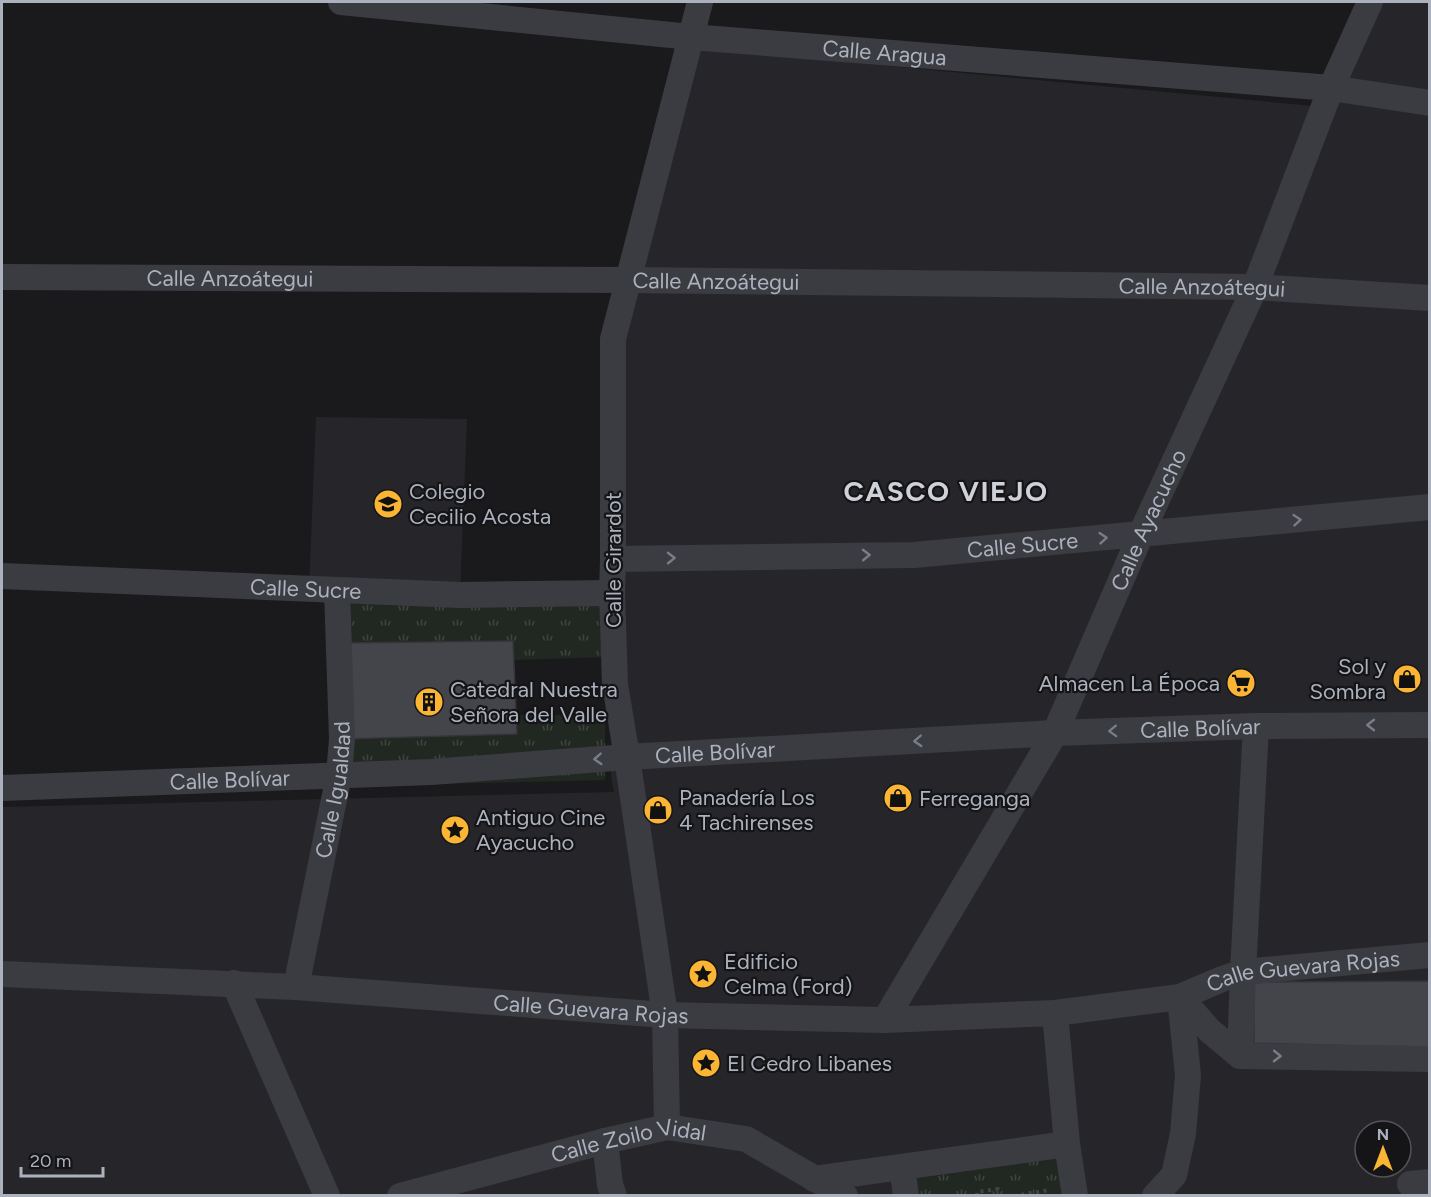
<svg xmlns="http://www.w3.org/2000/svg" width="1431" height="1197" viewBox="0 0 1431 1197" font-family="Figtree,sans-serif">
<defs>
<pattern id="grass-tufts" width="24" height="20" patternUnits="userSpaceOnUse" patternTransform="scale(1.5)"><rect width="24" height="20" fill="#202821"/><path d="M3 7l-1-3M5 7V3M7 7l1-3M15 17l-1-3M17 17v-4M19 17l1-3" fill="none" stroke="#3e453f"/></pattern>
</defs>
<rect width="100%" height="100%" fill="#1a1a1d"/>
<path fill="#26262a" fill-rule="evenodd" d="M1371,2H1429V1195H2V807L614,792L611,776L622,309L698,48L1324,107ZM1365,1131H1401V1167H1365Z
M316,417L467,419L460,595L309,589Z"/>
<path fill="url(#grass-tufts)" d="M338,590L607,602V657L514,660L340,643Z
M516,715H605V780L345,786L344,739L517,734Z
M1067,1144L1075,1195H906L902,1167Z"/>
<path fill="#44454a" stroke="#343439" stroke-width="1.5" d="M513,641L517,734L344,739L340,643Z
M1430,981V1048L1254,1043V982Z"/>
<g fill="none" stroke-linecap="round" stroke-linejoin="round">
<path stroke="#414349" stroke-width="4" stroke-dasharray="3 4.5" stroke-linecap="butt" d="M977,1196V1192L998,1189V1196
M1014,1196L1049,1190"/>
<g stroke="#3b3c42" stroke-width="26">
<path id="s1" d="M341,2L691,37L1331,88L1430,103"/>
<path id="s2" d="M2,277L628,280L1255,287L1430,298"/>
<path id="s3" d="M613,559L914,555L1430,507"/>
<path id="s4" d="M2,576L460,595L612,593"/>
<path id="s5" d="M2,788L431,772L627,757L1055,733L1256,726L1430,725"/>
<path id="s6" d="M2,974L296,987L665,1015L885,1020L1055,1013L1180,997L1222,979L1243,972L1430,955"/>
<path d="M234,983L327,1196"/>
<path id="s7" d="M296,987L339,775L342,739L337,590"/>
<path d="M1180,997L1210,1031L1240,1056L1430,1059"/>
<path d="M1055,1013L1067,1144L1075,1196"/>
<path id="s8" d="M885,1020L1055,733L1141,534L1255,287L1331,88L1370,2"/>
<path d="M1240,1056L1243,972L1256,726"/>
<path d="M667,1127L665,1015L627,757L615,684L612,593L613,559V339L700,2"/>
<path d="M605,1141L610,1185L614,1196"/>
<path d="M902,1167L906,1196"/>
<path d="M814,1179L1067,1144"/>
<path d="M1410,1184L1430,1182"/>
<path id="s9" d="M400,1196L605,1141L667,1127L746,1139L845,1196"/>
<path d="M1155,1196L1174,1175L1183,1134L1188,1075L1180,997"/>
</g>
</g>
<defs><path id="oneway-chevron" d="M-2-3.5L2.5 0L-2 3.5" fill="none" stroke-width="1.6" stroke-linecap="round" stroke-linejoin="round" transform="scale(1.5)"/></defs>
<g stroke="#797d86">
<use href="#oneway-chevron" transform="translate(1297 520) rotate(-5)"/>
<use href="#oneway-chevron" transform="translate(1103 538) rotate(-5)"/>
<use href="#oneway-chevron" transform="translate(866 555) rotate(-1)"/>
<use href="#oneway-chevron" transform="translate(671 558) rotate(-1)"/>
<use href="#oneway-chevron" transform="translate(1371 725) rotate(180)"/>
<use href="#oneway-chevron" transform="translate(1113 731) rotate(178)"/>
<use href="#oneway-chevron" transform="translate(918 741) rotate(177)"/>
<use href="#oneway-chevron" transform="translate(598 759) rotate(176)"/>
<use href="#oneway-chevron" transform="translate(1277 1056) rotate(1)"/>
</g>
<defs>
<g id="school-disc" transform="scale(1.5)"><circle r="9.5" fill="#fbb534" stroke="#151518"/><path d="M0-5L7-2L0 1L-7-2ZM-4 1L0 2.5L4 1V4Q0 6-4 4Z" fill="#111"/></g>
<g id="shop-disc" transform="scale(1.5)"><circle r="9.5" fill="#fbb534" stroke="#151518"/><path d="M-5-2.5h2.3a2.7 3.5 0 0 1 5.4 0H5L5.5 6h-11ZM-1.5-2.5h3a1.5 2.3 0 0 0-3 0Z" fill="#111"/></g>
<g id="supermarket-disc" transform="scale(1.5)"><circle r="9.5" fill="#fbb534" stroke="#151518"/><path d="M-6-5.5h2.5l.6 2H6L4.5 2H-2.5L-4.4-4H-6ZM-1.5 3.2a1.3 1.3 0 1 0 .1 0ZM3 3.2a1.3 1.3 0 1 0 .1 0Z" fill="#111"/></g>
<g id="building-disc" transform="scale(1.5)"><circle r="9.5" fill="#fbb534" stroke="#151518"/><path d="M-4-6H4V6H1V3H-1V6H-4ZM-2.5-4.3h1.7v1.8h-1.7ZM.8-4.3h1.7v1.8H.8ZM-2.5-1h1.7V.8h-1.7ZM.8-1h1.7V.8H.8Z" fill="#111"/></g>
<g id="sight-disc" transform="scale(1.5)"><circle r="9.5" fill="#fbb534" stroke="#151518"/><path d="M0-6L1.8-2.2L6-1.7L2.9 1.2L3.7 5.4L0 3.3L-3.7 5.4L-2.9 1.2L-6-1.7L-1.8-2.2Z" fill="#111"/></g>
</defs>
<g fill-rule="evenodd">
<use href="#school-disc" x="388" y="504"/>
<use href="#shop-disc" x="1407" y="679"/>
<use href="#supermarket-disc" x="1241" y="683"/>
<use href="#building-disc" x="429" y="702"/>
<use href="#shop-disc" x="898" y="798"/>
<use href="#shop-disc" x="658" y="810"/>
<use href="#sight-disc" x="455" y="830"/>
<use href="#sight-disc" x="703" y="974"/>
<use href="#sight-disc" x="706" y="1063"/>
</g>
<g text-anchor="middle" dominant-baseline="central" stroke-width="4.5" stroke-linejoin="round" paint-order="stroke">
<g font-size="22" fill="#acb2bd" stroke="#151518">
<text stroke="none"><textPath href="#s1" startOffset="546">Calle Aragua</textPath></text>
<text stroke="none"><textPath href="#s2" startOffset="228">Calle Anzoátegui</textPath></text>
<text stroke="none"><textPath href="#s2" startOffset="714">Calle Anzoátegui</textPath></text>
<text stroke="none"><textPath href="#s2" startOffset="1200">Calle Anzoátegui</textPath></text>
<text stroke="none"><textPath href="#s8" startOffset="566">Calle Ayacucho</textPath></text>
<text stroke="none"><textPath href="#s3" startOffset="410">Calle Sucre</textPath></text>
<text transform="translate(613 560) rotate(-90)">Calle Girardot</text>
<text stroke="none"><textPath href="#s4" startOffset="304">Calle Sucre</textPath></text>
<text stroke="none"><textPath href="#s5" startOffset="1200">Calle Bolívar</textPath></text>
<text stroke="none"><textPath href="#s5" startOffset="714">Calle Bolívar</textPath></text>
<text stroke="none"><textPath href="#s5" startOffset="228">Calle Bolívar</textPath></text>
<text stroke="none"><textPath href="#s7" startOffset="201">Calle Igualdad</textPath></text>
<text stroke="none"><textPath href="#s6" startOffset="1308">Calle Guevara Rojas</textPath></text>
<text stroke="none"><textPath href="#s6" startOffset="590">Calle Guevara Rojas</textPath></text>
<text stroke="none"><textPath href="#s9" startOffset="236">Calle Zoilo Vidal</textPath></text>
</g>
<g font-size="22" fill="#acb2bd" stroke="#151518" text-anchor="start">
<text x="409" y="491">Colegio<tspan x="409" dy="25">Cecilio Acosta</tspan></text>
<text x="1386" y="666" text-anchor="end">Sol y<tspan x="1386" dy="25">Sombra</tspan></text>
<text x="1220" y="683" text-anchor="end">Almacen La Época</text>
<text x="450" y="689">Catedral Nuestra<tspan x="450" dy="25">Señora del Valle</tspan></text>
<text x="679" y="797">Panadería Los<tspan x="679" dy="25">4 Tachirenses</tspan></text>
<text x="919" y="798">Ferreganga</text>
<text x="476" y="817">Antiguo Cine<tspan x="476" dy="25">Ayacucho</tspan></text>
<text x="724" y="961">Edificio<tspan x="724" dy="25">Celma (Ford)</tspan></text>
<text x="727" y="1063">El Cedro Libanes</text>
</g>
<g font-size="28" font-weight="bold" letter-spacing="1.5" fill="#ced1d8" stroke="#151518">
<text x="946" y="491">CASCO VIEJO</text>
</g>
</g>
<rect width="1431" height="1197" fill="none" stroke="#acb2bd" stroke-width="6"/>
<g transform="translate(1383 1149)"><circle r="28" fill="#151518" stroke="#51545a" stroke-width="1.5"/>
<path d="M0-4.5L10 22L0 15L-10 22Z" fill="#fbb534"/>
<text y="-9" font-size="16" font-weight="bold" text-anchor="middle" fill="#acb2bd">N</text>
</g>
<path d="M21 1167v9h82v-9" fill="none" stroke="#acb2bd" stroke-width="3"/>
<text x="30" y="1167" font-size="18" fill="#acb2bd" stroke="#151518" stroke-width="4.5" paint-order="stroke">20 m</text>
</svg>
